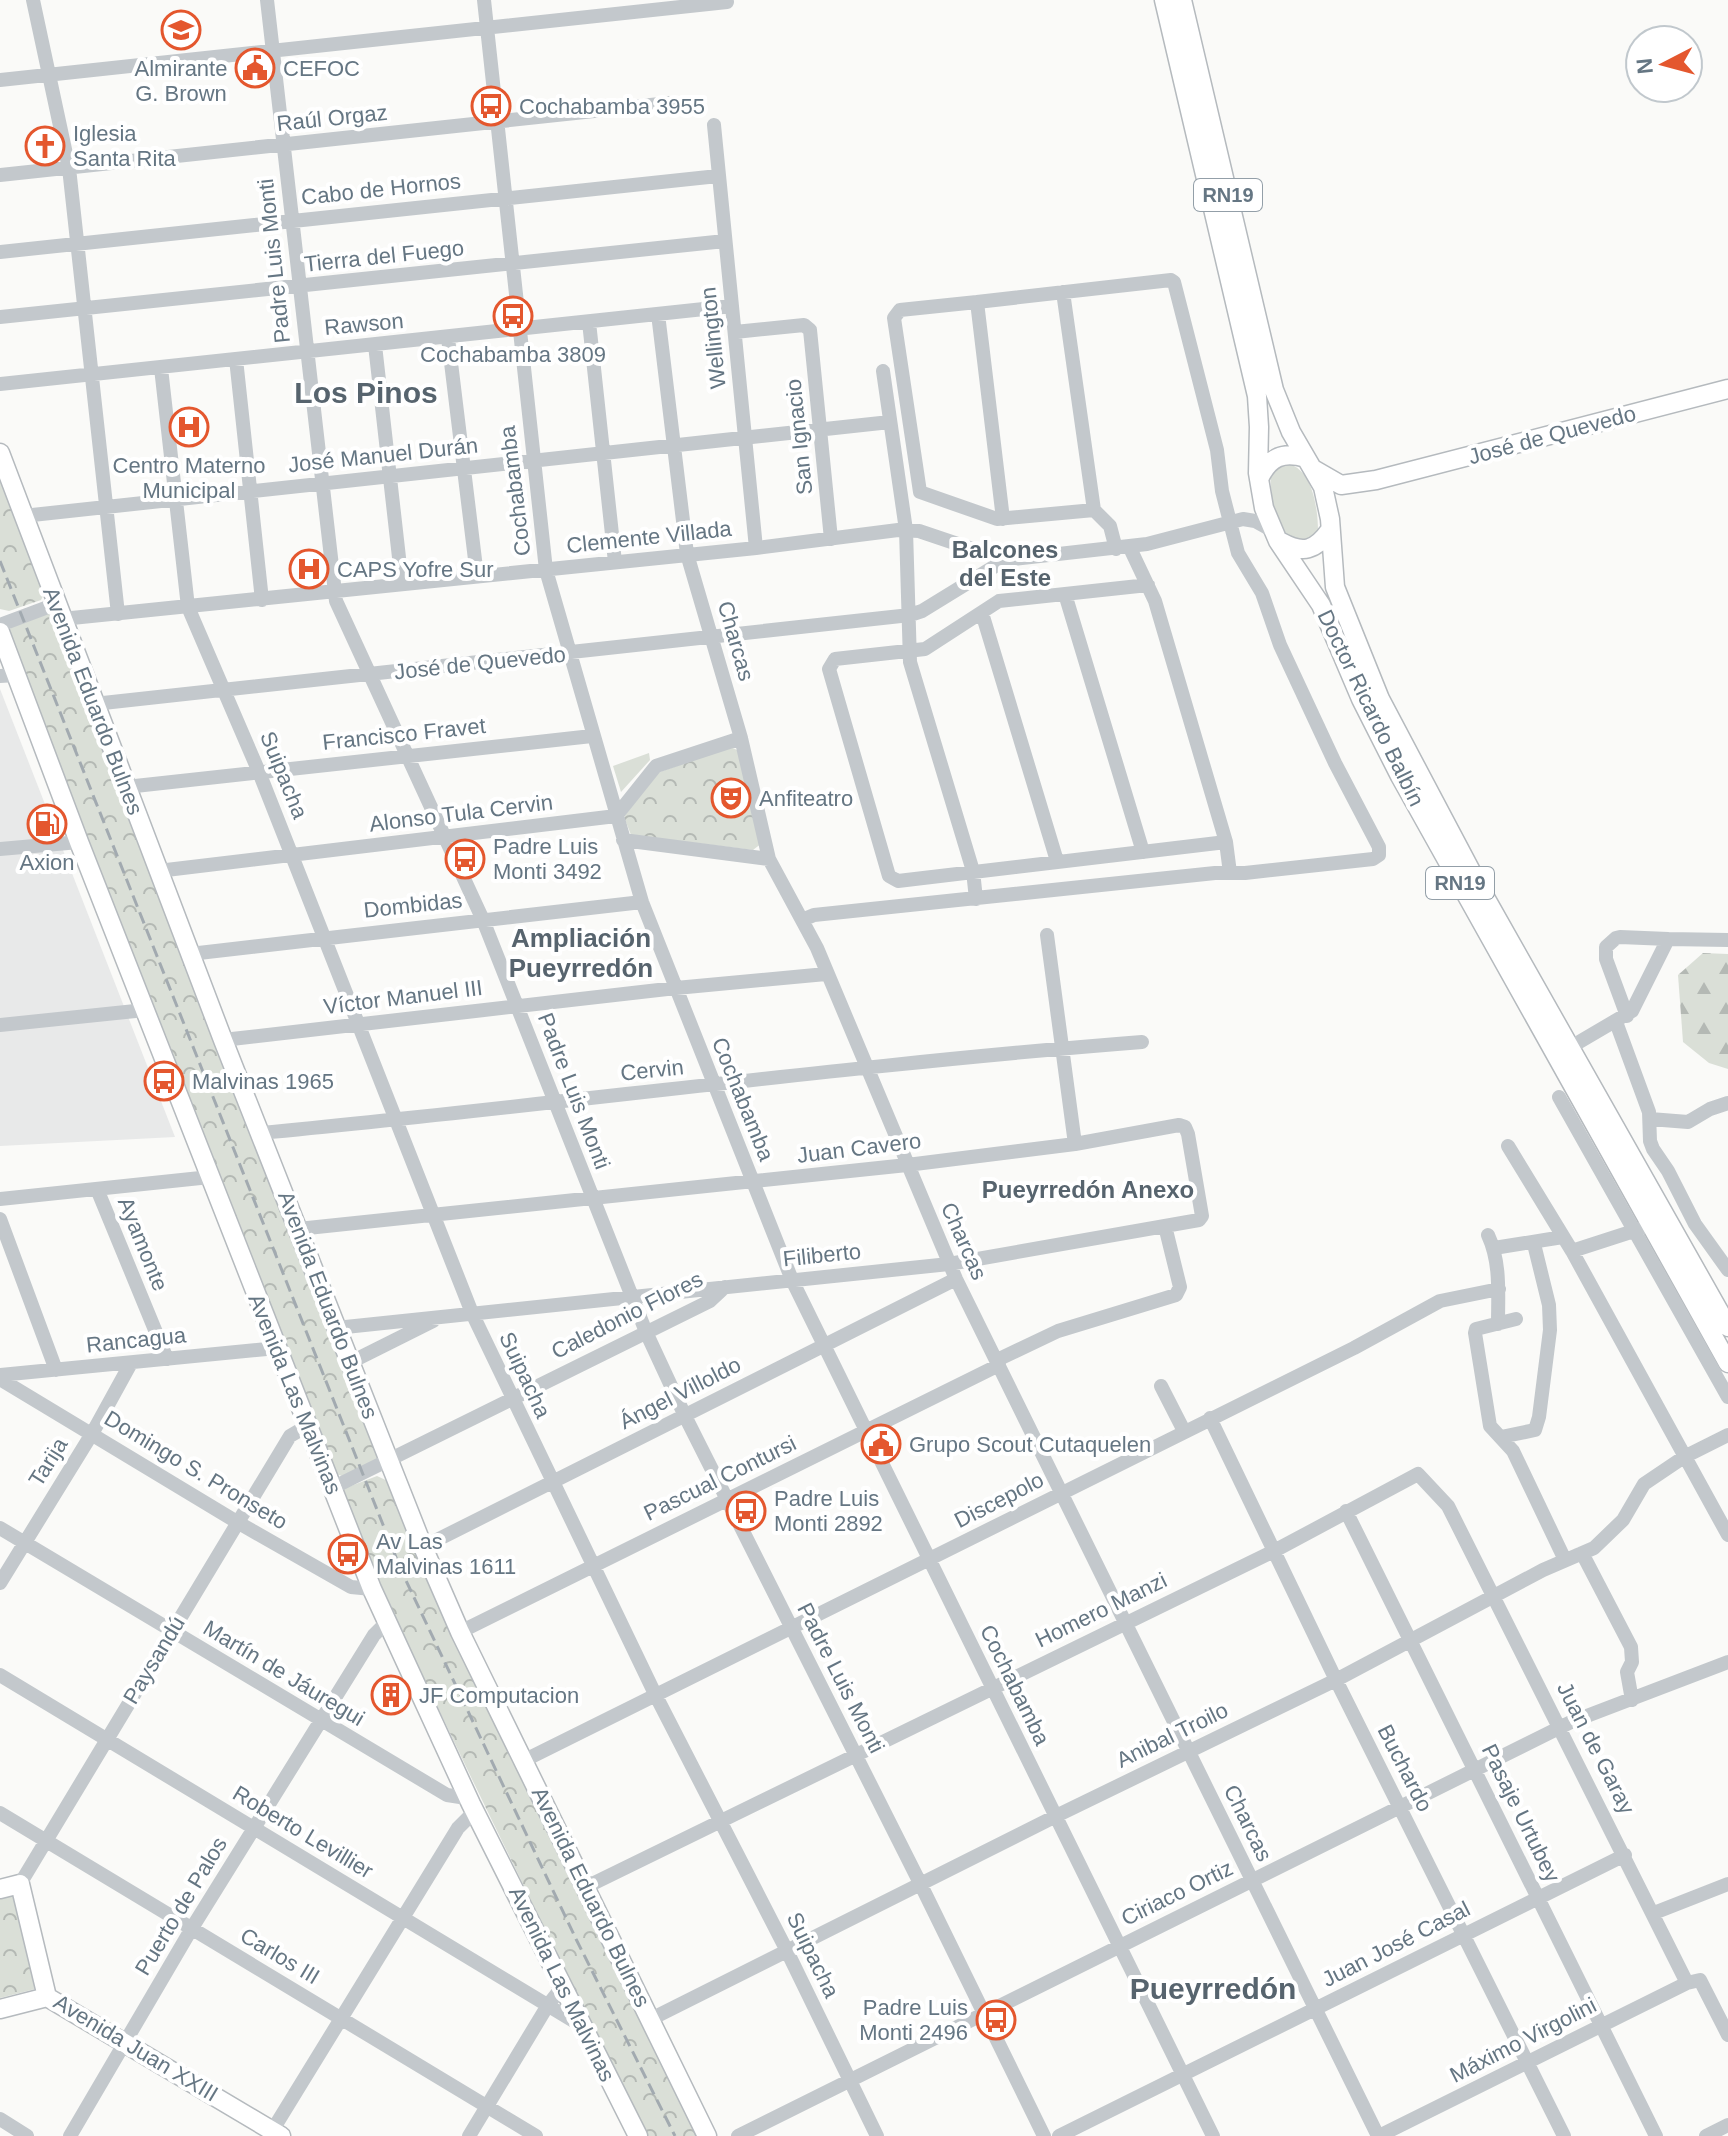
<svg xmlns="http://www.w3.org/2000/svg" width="1728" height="2136" viewBox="0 0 1728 2136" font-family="Arial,sans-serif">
<defs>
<pattern id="forest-firs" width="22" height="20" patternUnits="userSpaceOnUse" patternTransform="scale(2)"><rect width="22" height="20" fill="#dadfd7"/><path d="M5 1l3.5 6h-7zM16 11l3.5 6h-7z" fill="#b4b9b4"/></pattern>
<pattern id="park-crowns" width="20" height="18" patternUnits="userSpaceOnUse" patternTransform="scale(2)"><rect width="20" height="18" fill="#dadfd7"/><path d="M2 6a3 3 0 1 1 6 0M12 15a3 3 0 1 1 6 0" fill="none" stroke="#b4b9b4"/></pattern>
</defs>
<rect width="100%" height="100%" fill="#fafaf8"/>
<path fill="#e8e9e9" d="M0,689L175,1137L0,1146Z"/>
<path fill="#dadfd7" d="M1288,464C1313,469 1318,510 1318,531L1305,543L1285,536L1273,510L1270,475L1278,465Z
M649,753L650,760L621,792L613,766Z"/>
<path fill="url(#forest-firs)" d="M1703,953L1728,954V1069L1709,1063L1683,1042L1678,975Z"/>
<path fill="url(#park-crowns)" d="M0,470L46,590L41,600L9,611L0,609Z
M48,611L59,620L380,1458L342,1476L333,1473L8,633L12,625Z
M731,747L739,751L762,843L753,850L631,835L624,817L654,774Z
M377,1476L390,1482L698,2136H647C543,1924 436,1713 342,1497L343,1489Z
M13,1895L35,1989L0,1998V1898Z"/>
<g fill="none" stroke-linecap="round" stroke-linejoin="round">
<g stroke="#b5babe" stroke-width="21">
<path id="major" d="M1164,0L1257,396L1259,427L1258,473L1264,508L1278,541L1321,605L1361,699L1400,776L1728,1363
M1182,0L1274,390L1291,432L1323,487L1330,519L1335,587L1380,699L1482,892L1728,1327
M0,453L223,1040L423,1547L460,1632L707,2136
M1315,470L1341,485L1376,480L1728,389
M1259,479C1269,457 1283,451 1306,458
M1281,542C1303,554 1315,551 1330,530
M0,632L79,842L372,1589L471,1804L638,2136
M0,1889L20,1884L47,1997L281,2136
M0,2009L47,1997"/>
</g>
<path stroke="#c3c8cc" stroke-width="14" d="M33,0L69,168L118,614
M267,0L336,601L483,920L646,1332L685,1416L920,1883L1044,2136
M484,0L546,570L642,902L792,1280L1213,2136
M0,80L727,2
M714,125L756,548
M0,175L669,103
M0,252L718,176
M1063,292L1094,510L1110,526L1116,549
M977,302L900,310L894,318L920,492L997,519L1094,510
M658,314L687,554L741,738L769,859L817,948L956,1279L1378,2136
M0,317L725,241
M589,322L615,562
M735,332L804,325L810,330L831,539
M448,338L477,576
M375,345L402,584
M236,359L262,600
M161,368L188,607L259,772L472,1313L655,1694L786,1949L877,2136
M883,371L906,530L910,662L973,871L976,899
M0,384L732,306
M23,516L890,422
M1129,546L1155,601L1226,842L1230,873
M1148,585L999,601L925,649L835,659L829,669L889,876L898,881L1226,842
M1065,594L1143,852
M982,613L1057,861
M62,619L756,548L898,530L919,531L1005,560L1147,544L1243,519L1255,521L1273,531
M0,625L56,604
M0,676L16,675
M94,704L910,615L922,611L1005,560
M126,787L592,736
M623,840L769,859
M0,849L79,842
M158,871L616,816L656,766L741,738
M802,920L814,915L1215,873H1245L1373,859L1379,855V847L1335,763L1280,645L1262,593L1238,553L1222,491L1217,450L1174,282L1171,280L977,302L1003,519
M1047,935L1075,1144
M190,954L642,902
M1627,1016L1606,959V947L1616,938L1620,937L1668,939
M1616,1022L1649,1112L1650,1141L1653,1149L1668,1171L1695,1224L1728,1270
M0,1025L145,1010
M223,1040L676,988L826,974
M1569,1048L1632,1011L1668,939L1728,940
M1559,1097L1728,1397
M1650,1119L1688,1122L1710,1109L1728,1103
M261,1133C555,1105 848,1065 1142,1042
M1508,1146L1572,1251L1728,1535
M97,1189L167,1359
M0,1199L210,1177
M0,1219L56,1370
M298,1229L907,1165L1075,1144L1179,1125L1185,1127L1188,1134L1202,1216L1199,1220L949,1264L336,1328
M1488,1235C1501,1263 1498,1294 1498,1324
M1494,1248L1563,1237
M1572,1251L1640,1229
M1516,1319L1476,1329L1475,1333L1490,1426L1513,1451L1565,1560
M997,1360L1058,1331L1176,1295L1180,1287L1165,1226
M351,1362L433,1321
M0,1375L277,1348
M0,1379L237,1522L351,1587L372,1589
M1161,1386L1184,1431
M1210,1418L1336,1680L1564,2136
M1501,1437L1535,1430L1539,1417L1550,1330L1549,1305L1534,1244
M332,1488L710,1301L725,1287
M1346,1511L1656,2136
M0,1528L447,1795L460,1797L467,1794
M423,1547L956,1279
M1582,1553L1631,1647L1632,1662L1627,1672L1632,1700
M0,1583L93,1432L131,1363
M460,1632L999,1365
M0,1675L582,2026
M523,1761L1354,1348L1440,1301L1499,1289
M0,1813L536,2136
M20,1884L290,1436L307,1426
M586,1887L1274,1551L1418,1474L1448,1506L1687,1983L1700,1980L1728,2035
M1654,1913L1728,1884
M651,2019L1056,1816L1336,1680L1543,1570L1594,1548L1623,1520L1644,1484L1684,1457L1728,1435
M0,2119L27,2136
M70,2136L192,1928L374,1635L387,1622
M269,2136L458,1828L475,1811
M469,2136L548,2005L563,1986
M738,2136L1571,1722L1728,1662
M1059,2136L1625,1855
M1379,2136L1687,1983
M1706,2136L1728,2125"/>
<use href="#major" stroke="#fff" stroke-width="18"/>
<path stroke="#a2aab0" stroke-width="3" stroke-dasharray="12 6" stroke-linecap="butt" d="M0,561L401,1570L576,1939L675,2136"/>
</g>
<defs>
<g id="university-ring" transform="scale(2)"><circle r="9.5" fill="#fff" stroke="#e4572e" stroke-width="1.5"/><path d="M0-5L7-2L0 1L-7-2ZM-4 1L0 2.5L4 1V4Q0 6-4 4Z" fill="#e4572e"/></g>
<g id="civic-ring" transform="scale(2)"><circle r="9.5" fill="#fff" stroke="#e4572e" stroke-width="1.5"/><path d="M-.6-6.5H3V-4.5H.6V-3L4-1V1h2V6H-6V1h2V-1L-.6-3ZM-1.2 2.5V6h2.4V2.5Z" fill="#e4572e"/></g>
<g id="bus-ring" transform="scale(2)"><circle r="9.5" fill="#fff" stroke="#e4572e" stroke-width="1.5"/><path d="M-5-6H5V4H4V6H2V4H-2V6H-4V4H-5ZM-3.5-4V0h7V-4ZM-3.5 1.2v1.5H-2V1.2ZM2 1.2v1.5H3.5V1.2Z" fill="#e4572e"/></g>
<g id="church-ring" transform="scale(2)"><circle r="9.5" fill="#fff" stroke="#e4572e" stroke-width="1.5"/><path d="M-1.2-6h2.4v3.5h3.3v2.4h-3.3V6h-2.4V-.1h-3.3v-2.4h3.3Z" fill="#e4572e"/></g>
<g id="hospital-ring" transform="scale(2)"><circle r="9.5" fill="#fff" stroke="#e4572e" stroke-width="1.5"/><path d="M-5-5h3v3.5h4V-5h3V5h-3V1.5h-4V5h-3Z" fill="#e4572e"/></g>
<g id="theatre-ring" transform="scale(2)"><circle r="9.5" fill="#fff" stroke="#e4572e" stroke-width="1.5"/><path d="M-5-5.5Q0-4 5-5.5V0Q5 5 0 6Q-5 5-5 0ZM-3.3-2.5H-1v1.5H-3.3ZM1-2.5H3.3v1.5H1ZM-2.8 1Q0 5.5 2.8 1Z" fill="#e4572e"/></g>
<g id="fuel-ring" transform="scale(2)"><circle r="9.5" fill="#fff" stroke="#e4572e" stroke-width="1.5"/><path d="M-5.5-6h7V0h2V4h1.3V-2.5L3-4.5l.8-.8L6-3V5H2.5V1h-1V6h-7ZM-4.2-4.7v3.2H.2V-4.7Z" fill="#e4572e"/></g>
<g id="building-ring" transform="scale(2)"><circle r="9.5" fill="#fff" stroke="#e4572e" stroke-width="1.5"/><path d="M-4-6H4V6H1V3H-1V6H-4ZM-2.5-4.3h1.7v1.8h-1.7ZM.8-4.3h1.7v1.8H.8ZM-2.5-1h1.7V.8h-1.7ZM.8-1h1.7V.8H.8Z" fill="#e4572e"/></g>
</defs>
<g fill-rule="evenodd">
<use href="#university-ring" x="181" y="30"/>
<use href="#civic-ring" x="255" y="68"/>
<use href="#bus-ring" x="491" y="106"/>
<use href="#church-ring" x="45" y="146"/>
<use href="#bus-ring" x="513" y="316"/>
<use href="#hospital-ring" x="189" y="427"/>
<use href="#hospital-ring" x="309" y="569"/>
<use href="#theatre-ring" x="731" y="798"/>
<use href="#fuel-ring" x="47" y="824"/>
<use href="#bus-ring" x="465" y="859"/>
<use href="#bus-ring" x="164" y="1081"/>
<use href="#civic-ring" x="881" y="1444"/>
<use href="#bus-ring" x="746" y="1511"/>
<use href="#bus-ring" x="348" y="1554"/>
<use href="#building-ring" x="391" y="1695"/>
<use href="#bus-ring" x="996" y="2020"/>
</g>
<g text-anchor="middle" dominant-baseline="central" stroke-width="8" stroke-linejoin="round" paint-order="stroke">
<g fill="#fff" stroke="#939fa8" stroke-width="2">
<rect x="1194" y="179" width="68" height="32" rx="6"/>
<rect x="1426" y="867" width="68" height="32" rx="6"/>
</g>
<g font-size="20" font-weight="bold" fill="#657683">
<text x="1228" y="195">RN19</text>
<text x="1460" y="883">RN19</text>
</g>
<g font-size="22" fill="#657683" stroke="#fff" text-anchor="start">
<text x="181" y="68" text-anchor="middle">Almirante<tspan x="181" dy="25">G. Brown</tspan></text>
<text x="283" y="68">CEFOC</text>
<text x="519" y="106">Cochabamba 3955</text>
<text x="73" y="133">Iglesia<tspan x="73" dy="25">Santa Rita</tspan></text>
<text x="513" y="354" text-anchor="middle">Cochabamba 3809</text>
<text x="189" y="465" text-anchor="middle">Centro Materno<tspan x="189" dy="25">Municipal</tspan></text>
<text x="337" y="569">CAPS Yofre Sur</text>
<text x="759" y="798">Anfiteatro</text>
<text x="493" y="846">Padre Luis<tspan x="493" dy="25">Monti 3492</tspan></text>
<text x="47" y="862" text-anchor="middle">Axion</text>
<text x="192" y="1081">Malvinas 1965</text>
<text x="909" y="1444">Grupo Scout Cutaquelen</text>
<text x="774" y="1498">Padre Luis<tspan x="774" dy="25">Monti 2892</tspan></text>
<text x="376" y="1541">Av Las<tspan x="376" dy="25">Malvinas 1611</tspan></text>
<text x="419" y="1695">JF Computacion</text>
<text x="968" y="2007" text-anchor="end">Padre Luis<tspan x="968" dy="25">Monti 2496</tspan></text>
</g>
<g font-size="22" fill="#657683" stroke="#fff">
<text transform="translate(332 118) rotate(-6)">Raúl Orgaz</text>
<text transform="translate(381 189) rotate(-6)">Cabo de Hornos</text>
<text transform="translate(384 256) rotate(-6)">Tierra del Fuego</text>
<text transform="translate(274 261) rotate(-96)">Padre Luis Monti</text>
<text transform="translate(364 324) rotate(-5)">Rawson</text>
<text transform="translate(713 338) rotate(-96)">Wellington</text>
<text transform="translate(1552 435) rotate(-15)">José de Quevedo</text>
<text transform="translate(799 437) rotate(-96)">San Ignacio</text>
<text transform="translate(383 455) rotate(-6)">José Manuel Durán</text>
<text transform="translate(515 491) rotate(-97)">Cochabamba</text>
<text transform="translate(649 537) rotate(-6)">Clemente Villada</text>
<text transform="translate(736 641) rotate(74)">Charcas</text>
<text transform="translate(480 663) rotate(-6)">José de Quevedo</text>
<text transform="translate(93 701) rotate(69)">Avenida Eduardo Bulnes</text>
<text transform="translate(1371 708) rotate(64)">Doctor Ricardo Balbín</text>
<text transform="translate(404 734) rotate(-6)">Francisco Fravet</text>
<text transform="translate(284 775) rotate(68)">Suipacha</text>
<text transform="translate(461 813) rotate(-7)">Alonso Tula Cervin</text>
<text transform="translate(413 905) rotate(-6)">Dombidas</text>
<text transform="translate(403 997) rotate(-7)">Víctor Manuel III</text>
<text transform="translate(652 1070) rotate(-6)">Cervin</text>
<text transform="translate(574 1091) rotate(69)">Padre Luis Monti</text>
<text transform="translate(743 1099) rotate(68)">Cochabamba</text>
<text transform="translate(859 1148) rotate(-7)">Juan Cavero</text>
<text transform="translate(964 1241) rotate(66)">Charcas</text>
<text transform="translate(143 1244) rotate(68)">Ayamonte</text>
<text transform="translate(822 1255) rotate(-6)">Filiberto</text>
<text transform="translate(328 1305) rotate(69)">Avenida Eduardo Bulnes</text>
<text transform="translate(627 1315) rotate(-27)">Caledonio Flores</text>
<text transform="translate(136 1340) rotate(-6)">Rancagua</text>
<text transform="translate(525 1375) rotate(65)">Suipacha</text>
<text transform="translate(680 1393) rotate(-27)">Ángel Villoldo</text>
<text transform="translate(295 1394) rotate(68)">Avenida Las Malvinas</text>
<text transform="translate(48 1462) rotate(-58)">Tarija</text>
<text transform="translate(196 1470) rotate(31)">Domingo S. Pronseto</text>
<text transform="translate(720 1478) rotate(-26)">Pascual Contursi</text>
<text transform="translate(999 1500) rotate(-27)">Discepolo</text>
<text transform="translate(1101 1610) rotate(-26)">Homero Manzi</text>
<text transform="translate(154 1660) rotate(-59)">Paysandú</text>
<text transform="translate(284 1673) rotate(31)">Martín de Jáuregui</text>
<text transform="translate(841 1678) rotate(63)">Padre Luis Monti</text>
<text transform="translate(1015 1685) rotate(64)">Cochabamba</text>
<text transform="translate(1172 1735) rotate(-26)">Anibal Troilo</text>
<text transform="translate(1596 1748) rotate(63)">Juan de Garay</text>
<text transform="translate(1405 1768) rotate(63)">Buchardo</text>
<text transform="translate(1521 1813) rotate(64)">Pasaje Urtubey</text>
<text transform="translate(1248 1823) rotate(64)">Charcas</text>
<text transform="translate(303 1832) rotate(31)">Roberto Levillier</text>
<text transform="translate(1177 1893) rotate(-26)">Ciriaco Ortiz</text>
<text transform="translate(591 1897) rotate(64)">Avenida Eduardo Bulnes</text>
<text transform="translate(181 1906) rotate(-59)">Puerto de Palos</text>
<text transform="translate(1396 1944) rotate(-27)">Juan José Casal</text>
<text transform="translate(813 1955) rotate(64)">Suipacha</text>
<text transform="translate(280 1956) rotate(31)">Carlos III</text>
<text transform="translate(562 1984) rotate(64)">Avenida Las Malvinas</text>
<text transform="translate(1523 2040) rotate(-27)">Máximo Virgolini</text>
<text transform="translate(136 2048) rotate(31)">Avenida Juan XXIII</text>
</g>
<g font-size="24" font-weight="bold" fill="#57646e" stroke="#fff">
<text x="1005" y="549">Balcones<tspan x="1005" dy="28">del Este</tspan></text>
<text x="1088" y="1189">Pueyrredón Anexo</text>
</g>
<g font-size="26" font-weight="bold" fill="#57646e" stroke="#fff">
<text x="581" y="938">Ampliación<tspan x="581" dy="30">Pueyrredón</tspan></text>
</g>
<g font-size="30" font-weight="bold" fill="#57646e" stroke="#fff">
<text x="366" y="392">Los Pinos</text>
<text x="1213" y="1988">Pueyrredón</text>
</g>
</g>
<g transform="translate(1664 64) rotate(264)"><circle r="38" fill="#ffffff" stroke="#c1c8cd" stroke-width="2"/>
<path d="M0-6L14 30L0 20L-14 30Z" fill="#e4572e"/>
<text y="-12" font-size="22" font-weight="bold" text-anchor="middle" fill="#657683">N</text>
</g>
</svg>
